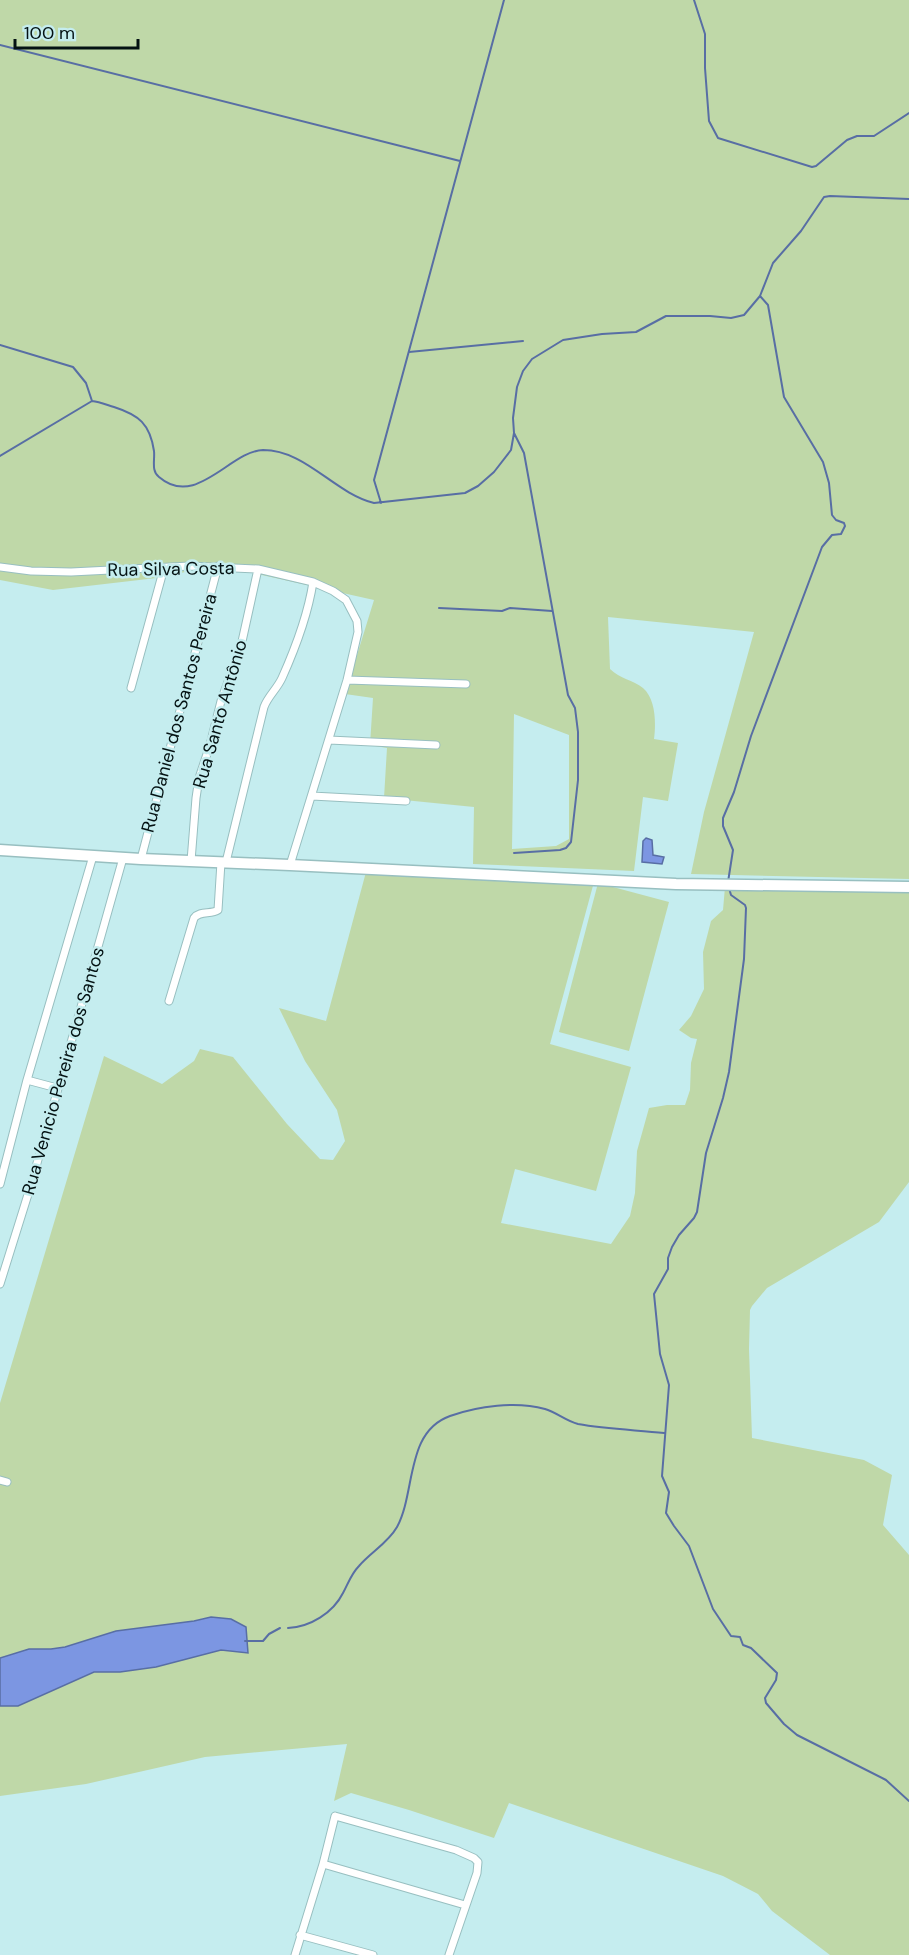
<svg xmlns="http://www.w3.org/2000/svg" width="909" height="1955" viewBox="0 0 909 1955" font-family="'DM Sans',sans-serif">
<rect width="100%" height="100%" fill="#c5edef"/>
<path fill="#bfd8a8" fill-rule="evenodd" d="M0,0H909V879L691,874L704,812L754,632L608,617L610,669C620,679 633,680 643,688C656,699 656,724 654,739L678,743L668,801L643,797L634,871L473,864L474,807L384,798L387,748L370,745L373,698L345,694L374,600L208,563L201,568L165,577L53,590L0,580ZM514,714L569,735V839L556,846L512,849Z
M366,872L594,882L550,1044L631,1067L596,1191L515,1169L501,1223L611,1244L630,1216L635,1193L637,1151L649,1108L667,1105H685L690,1090L691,1063L697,1039L691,1038L679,1030L691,1016L704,989L703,952L711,921L723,910L725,887L909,891V1182L879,1222L767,1288L752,1306L750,1310L749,1349L752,1438L864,1460L892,1475L883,1525L909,1555V1955H830L772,1911L758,1894L723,1876L509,1803L494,1838L409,1810L351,1793L334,1801L347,1744L205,1757L86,1784L0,1796V1706H18L94,1672H120L156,1667L221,1650L247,1653L246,1627L231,1619L204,1618L194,1621L116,1631L65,1647L51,1649H29L0,1658V1403L104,1056L162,1084L194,1061L200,1049L233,1057L287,1124L320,1159L333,1160L345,1141L337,1110L305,1061L279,1008L326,1021Z
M598,883L669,902L629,1051L559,1032Z"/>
<path fill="#7c96e2" stroke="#586ea4" stroke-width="1.5" d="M646,838L652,840L653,855L664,857L662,864L642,862L643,841Z
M211,1617L231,1619L246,1627L248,1653L221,1650L156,1667L120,1672H94L18,1706H0V1658L29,1649H51L65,1647L116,1631L194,1621Z"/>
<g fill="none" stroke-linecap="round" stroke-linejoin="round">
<path stroke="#586ea4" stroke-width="2" d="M694,0L705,34V68L709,121L718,138L812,167L816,166L847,140L857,136H874L909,113
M0,45L460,161
M0,345L73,367L86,383L92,401
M409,352L523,341
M92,401C100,402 107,405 114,407C139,415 150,424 154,451C155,460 151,471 159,477C196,509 230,451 263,450C306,450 334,493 374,503L465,493L478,486L494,472L511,450L514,433L513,418L517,387L523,371L532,359L563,340L602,334L636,332L666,316H710L731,318L744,315L760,296L773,263L801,231L824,197L830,196L909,199
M0,456L92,401
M381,503L374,480L504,0
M439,608L502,611L510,608L552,611
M514,853L560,850L566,848L571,842L578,780V732L575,708L568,695L524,453L514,433
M728,882L733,850L723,826V818L734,792L751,736L822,547L832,535L841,534L845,526L844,523L836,520L832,515L829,483L823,462L784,397L768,305L760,296
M729,888L731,895L745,905L746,908L744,959L729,1072L723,1098L706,1153L697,1212L694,1218L679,1235L672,1247L668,1258V1269L654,1294L660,1354L669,1385L662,1476L669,1492L666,1513L674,1526L689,1546L713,1609L731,1636L740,1637L743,1645L751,1648L777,1673L776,1680L765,1698L766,1703L784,1724L797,1735L886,1780L909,1801
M288,1628C310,1627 333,1613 343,1593C348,1584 351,1574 359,1566C371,1552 388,1543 397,1527C416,1492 405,1432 450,1416C478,1406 516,1401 545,1409C556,1412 566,1421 578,1424C606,1429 636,1430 664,1433
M245,1641H263L269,1634L280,1628"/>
<g stroke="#98bfc0" stroke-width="9">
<path id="street" d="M0,567L31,571L71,572L190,566L258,569L313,582L333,591L346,600L357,621L358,632L347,680L290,865
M347,680L466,684
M131,688L164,568
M329,740L436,745
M312,796L406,801
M141,859L218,566
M191,861L196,798L199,778L210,745L221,701L241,646L258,569
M226,862L264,707C268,696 277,689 282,678C295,649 308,615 313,582
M169,1001L194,918C200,910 211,915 218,910L221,862
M27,1080L57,1088
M0,1184L27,1080L93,856
M0,1284L30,1188L123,858
M0,1480L7,1482
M323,1864L465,1905
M300,1935L373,1955
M295,1955L323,1864L335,1816L456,1850L474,1858L478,1862L477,1873L449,1955"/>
</g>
<g stroke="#98bfc0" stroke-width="13">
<path id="primary" d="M0,850L141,859L290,865L676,884L909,887"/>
</g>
<use href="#street" stroke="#fff" stroke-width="7"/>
<use href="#primary" stroke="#fff" stroke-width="10"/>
</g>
<g text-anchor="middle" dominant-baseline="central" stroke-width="5" stroke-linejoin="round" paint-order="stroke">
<g font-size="18" fill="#041213" stroke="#c5edef">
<text transform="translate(171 569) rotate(-1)">Rua Silva Costa</text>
<text transform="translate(179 713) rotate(-75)">Rua Daniel dos Santos Pereira</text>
<text transform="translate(220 714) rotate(-74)">Rua Santo Antônio</text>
<text transform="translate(63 1071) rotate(-74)">Rua Venicio Pereira dos Santos</text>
</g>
</g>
<path d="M15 39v9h123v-9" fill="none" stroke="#041213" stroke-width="3"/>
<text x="24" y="39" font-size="18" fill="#041213" stroke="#c5edef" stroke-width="4.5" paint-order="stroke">100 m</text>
</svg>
